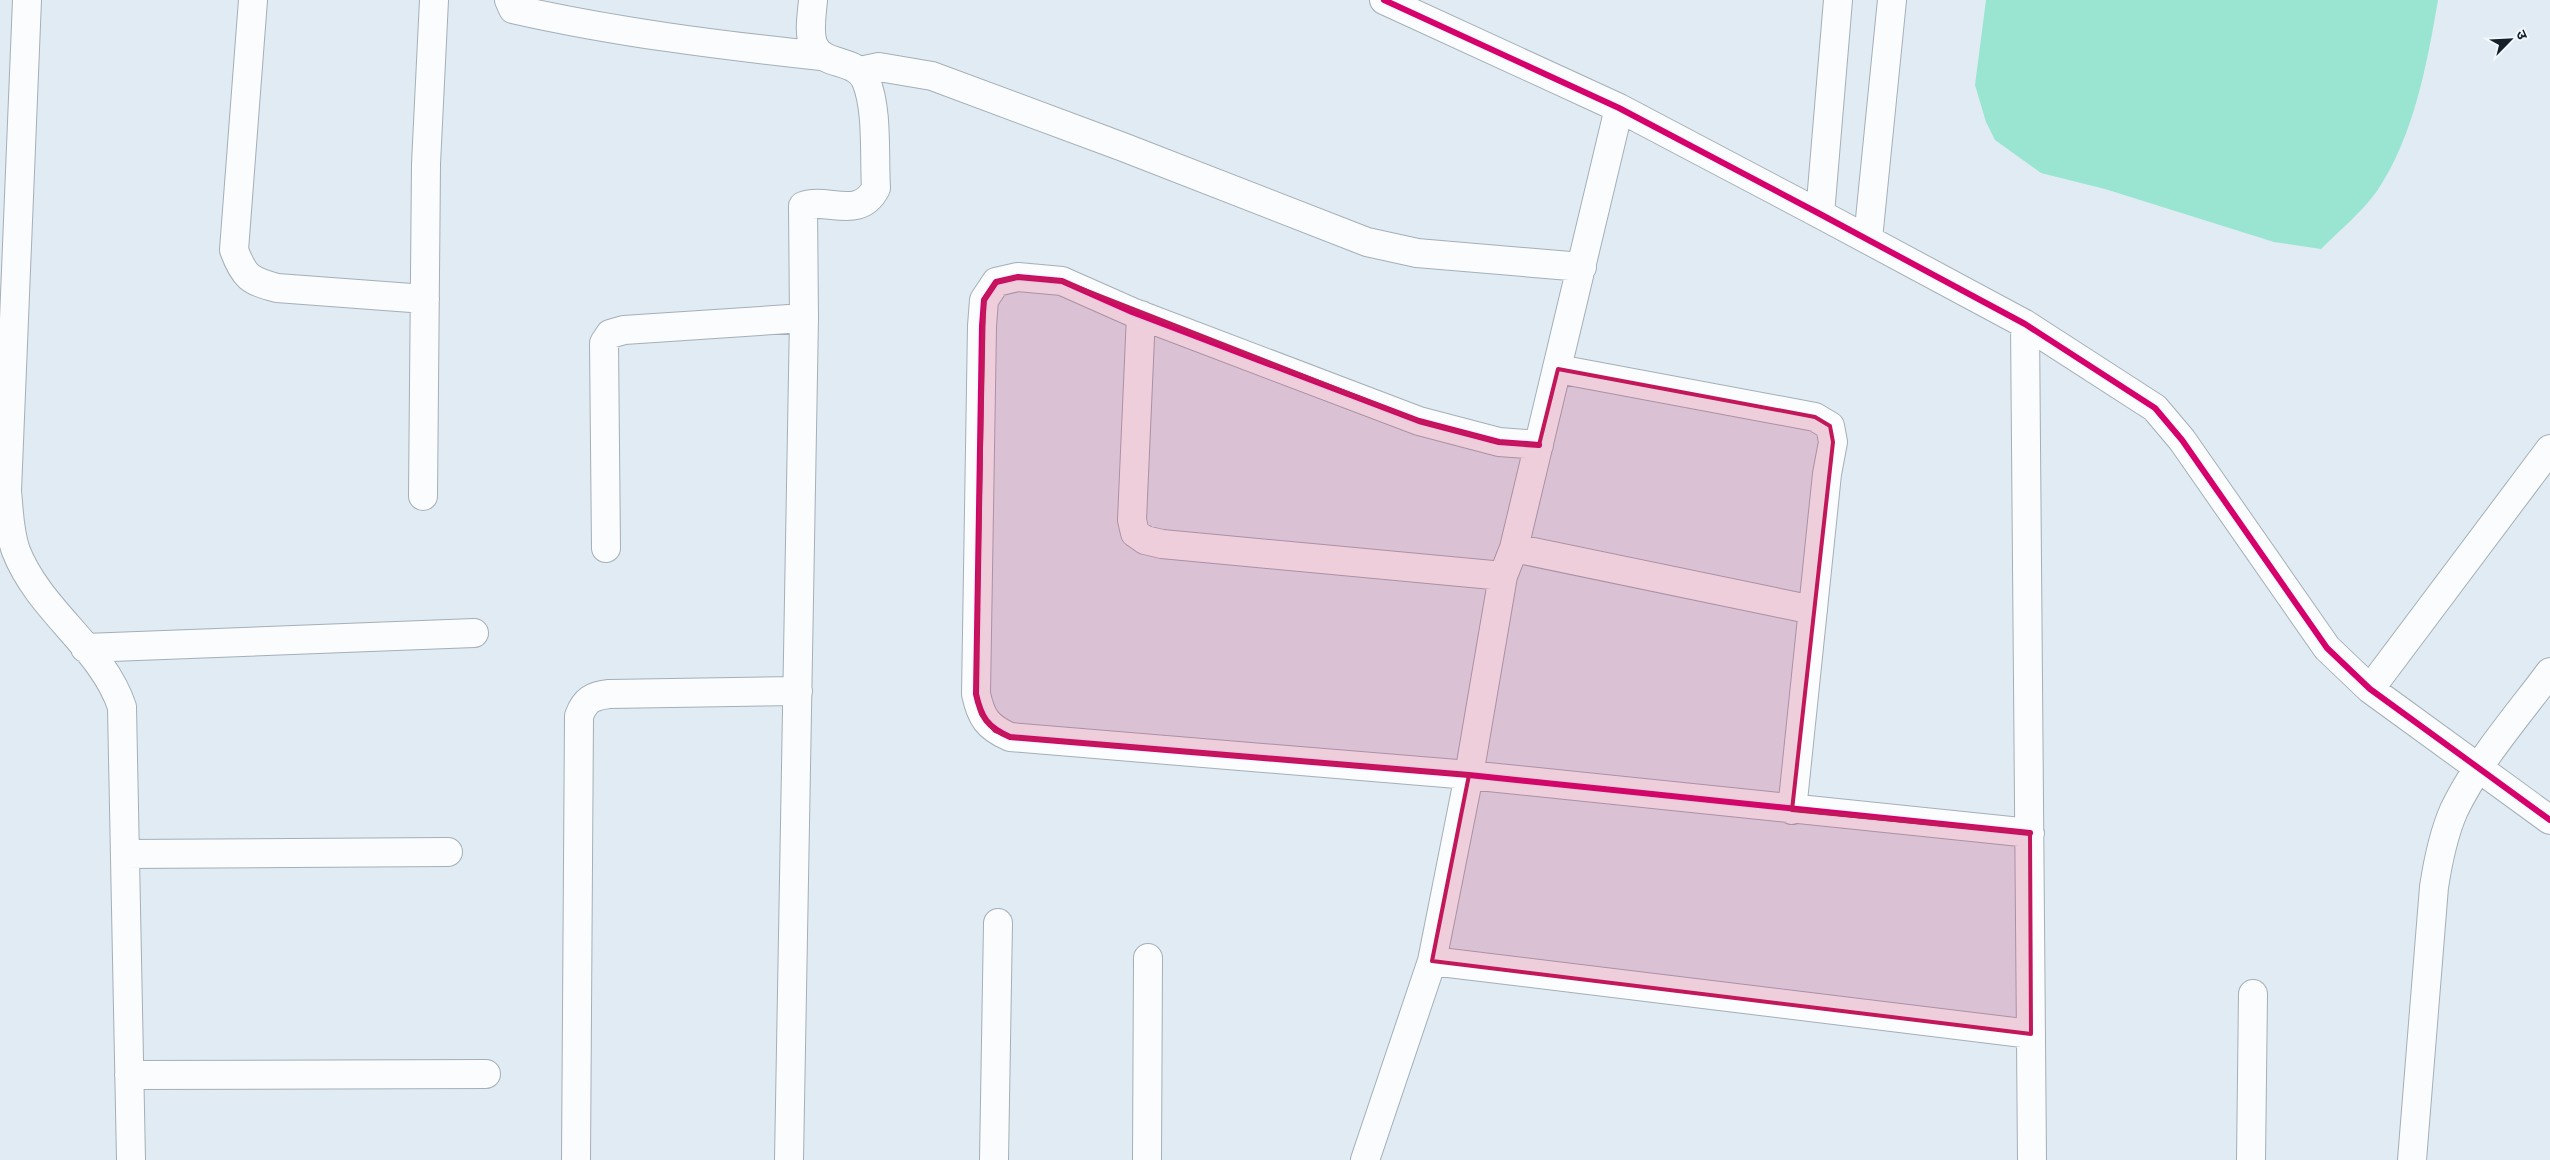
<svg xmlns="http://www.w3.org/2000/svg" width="2550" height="1160" viewBox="0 0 2550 1160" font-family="'Roboto Condensed','Noto Sans Devanagari',sans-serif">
<rect width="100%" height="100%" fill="#e0ebf3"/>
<path fill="#99e5d1" d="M1986,0H2438C2427,64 2414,136 2377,191C2362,212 2339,231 2321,249L2274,242L2105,189L2041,173L1995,140L1986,122L1975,85Z"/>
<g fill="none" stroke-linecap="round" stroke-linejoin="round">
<g stroke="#a5afb7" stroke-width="30">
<path id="minor" d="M27,0L7,491C9,510 9,532 16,551C40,612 102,647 122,707L131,1160
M253,0L234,250C244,277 250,281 277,288L425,299
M509,0L513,9C614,32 718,45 821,56
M1384,0L1619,108L1820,214L2025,324L2155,408L2182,440L2327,648L2370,689L2550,820
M860,71L879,67L932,76L1123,147L1367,242L1417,253L1582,267
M1820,214L1838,0
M1868,239L1892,0
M1141,315L1132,520L1135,533L1145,540L1162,544L1503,576
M804,318L803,206C828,197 859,221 876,188C874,156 878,110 866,81C857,58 824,67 814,46C808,33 812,14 813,0
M2025,324L2032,1160
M1558,369L1815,417L1830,426L1833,442L1827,474L1792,810
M1539,445L1499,442L1419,421L1132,312L1062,281L1018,277L996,282L984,300L982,326L976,694C981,717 987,727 1010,737L1469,775L2030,833
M423,496L426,164L434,0
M606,548L604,343L610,334L624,330L804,318L789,1160
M1514,548L1813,610
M85,648L474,633
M2370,689L2550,449
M125,854L448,852
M1432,961L2031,1034
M129,1075L486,1074
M576,1160L579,716C585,700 592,696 609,694L798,691
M994,1160L998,923
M1147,1160L1148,958
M1365,1160L1432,961L1469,775L1503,576L1514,548L1619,108
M2251,1160L2253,994
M2412,1160L2434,887C2438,861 2443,835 2454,810C2477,762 2518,715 2550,672"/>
</g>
<use href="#minor" stroke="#fafcfd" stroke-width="28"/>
<g stroke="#f1f7fc" stroke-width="9">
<path id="cycleway" d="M1384,0L1619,108L1820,214L2025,324L2155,408L2182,440L2327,648L2370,689L2550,820
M1539,445L1499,442L1419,421L1132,312L1062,281L1018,277L996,282L984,300L982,326L976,694C981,717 987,727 1010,737L1469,775L2030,833"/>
</g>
<use href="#cycleway" stroke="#d6006c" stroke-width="6"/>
</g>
<path fill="#c2185b" fill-opacity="0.2" stroke="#c2185b" stroke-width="4" stroke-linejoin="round" d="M1018,277L1062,281L1419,421L1499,442L1539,445L1558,369L1815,417L1830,426L1833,442L1792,810L2030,833L2031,1034L1432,961L1469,775L1010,737L995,731L981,714L976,694L984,300L996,282Z"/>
<g transform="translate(2510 40) rotate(66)" stroke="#f1f7fc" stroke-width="4" paint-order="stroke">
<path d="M0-4L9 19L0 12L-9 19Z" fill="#132028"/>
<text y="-8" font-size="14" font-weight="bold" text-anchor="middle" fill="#132028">उ</text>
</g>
</svg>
